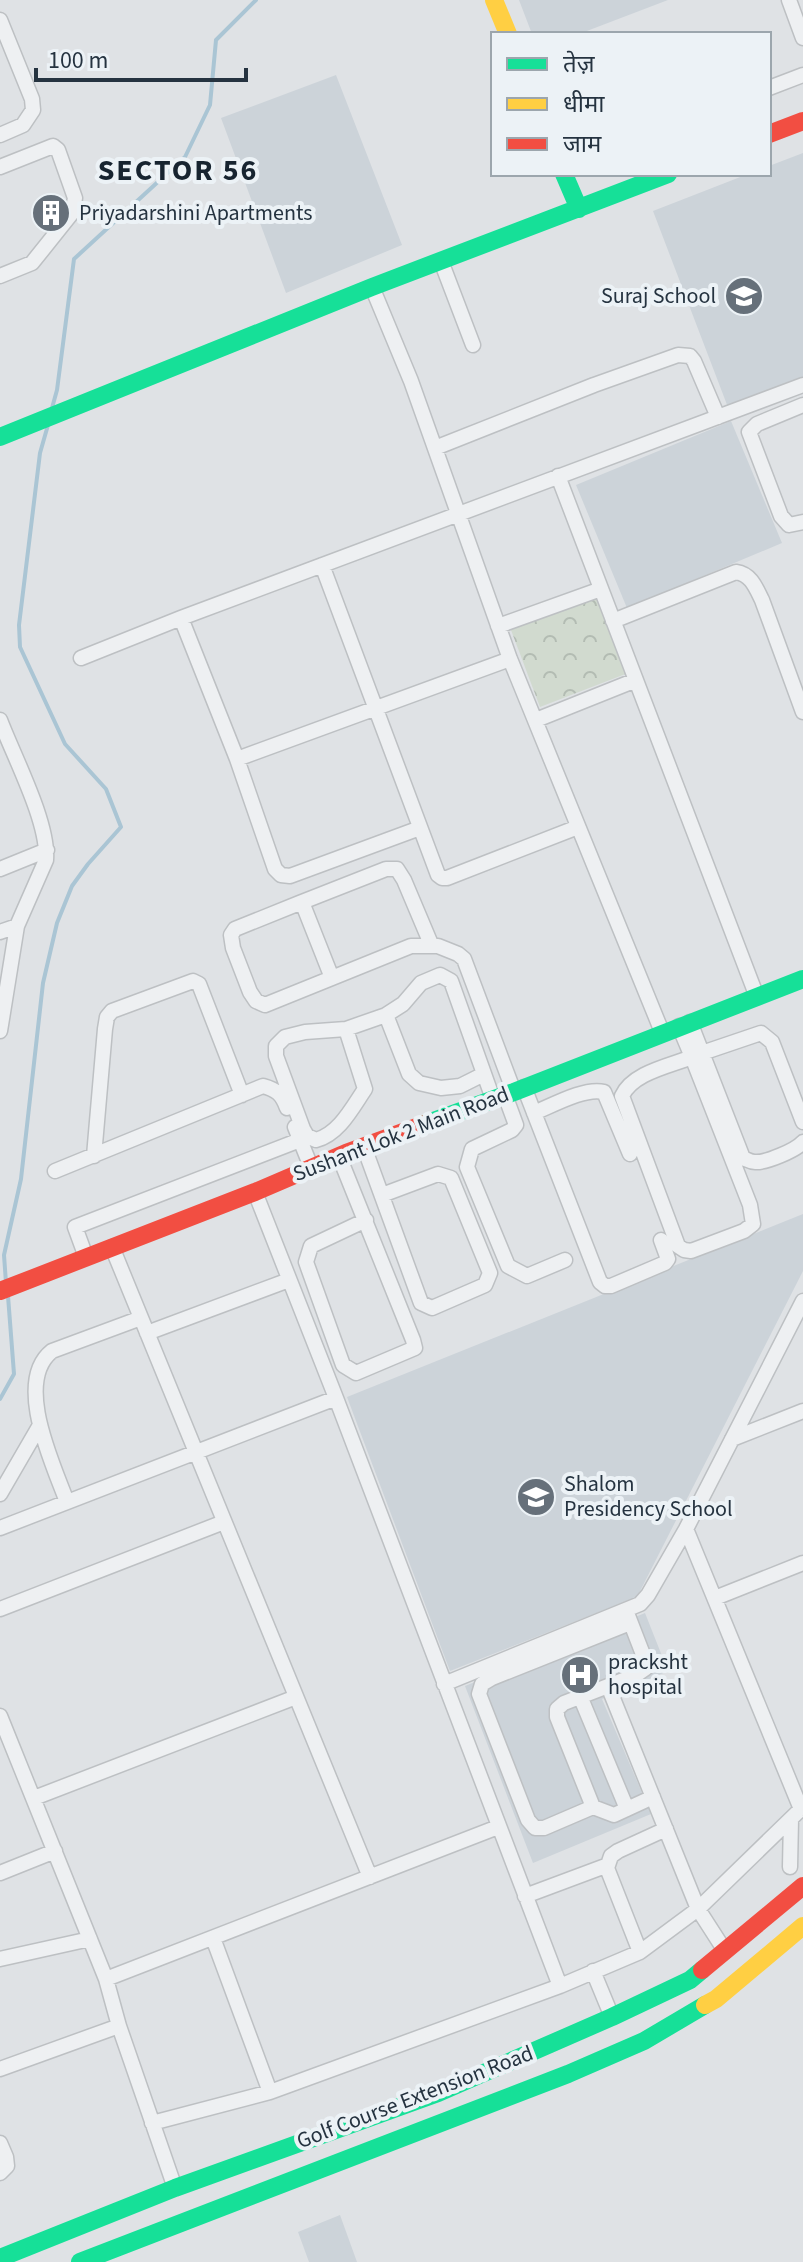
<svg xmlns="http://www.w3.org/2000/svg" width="803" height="2262" viewBox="0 0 803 2262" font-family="'Source Sans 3','Noto Sans Devanagari',sans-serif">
<defs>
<pattern id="park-crowns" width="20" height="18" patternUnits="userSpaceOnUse" patternTransform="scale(2)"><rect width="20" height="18" fill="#d1dacf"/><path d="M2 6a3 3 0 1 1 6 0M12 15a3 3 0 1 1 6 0" fill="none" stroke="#b3bcb3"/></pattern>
</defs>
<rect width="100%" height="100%" fill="#dfe2e5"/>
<path fill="#ccd3d9" d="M519,0H668L579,34H532Z
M336,75L402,245L286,293L221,118Z
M803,153V381L729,410L653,211L748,174H769V166Z
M731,421L782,543L627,608L576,485Z
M803,1214V1271L637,1597L450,1671L347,1397Z
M645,1613L668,1671L602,1699L651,1814L533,1863L465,1686Z
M340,2215L357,2262H309L298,2232Z"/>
<path fill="url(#park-crowns)" d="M598,596L628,673L540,707L511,630Z"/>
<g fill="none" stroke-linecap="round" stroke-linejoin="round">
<path stroke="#aac5d4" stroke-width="4" d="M52,408L57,390L74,259L185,157L210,105L216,40L256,0
M6,1283L4,1255L21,1179L43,983L57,923L72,886L88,864L121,827L106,789L65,744L20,647L19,625L40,453L48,425
M0,1399L14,1374L8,1296"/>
<g stroke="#bdc0c3" stroke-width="17">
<path id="street" d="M789,0L803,38
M0,20L32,99L33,110L23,125L0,135
M769,88L803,75
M0,167L53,146L58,150L75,198L72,213L32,263L0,276
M441,261L473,345
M372,287L411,381L510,659L662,1032
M803,405L757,424L749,432L781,516L789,525L803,522
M435,448L594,385L678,355L690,356L694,361L718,417
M558,476L757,997
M322,565L438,875L442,878H447L578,827
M181,618L237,759L275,869L281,875L290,876L420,828
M613,621L736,572C751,574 756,588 762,600L803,712
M498,626L601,589
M81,658L181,618L803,385
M0,720C14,757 49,823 46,860L17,926L0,1031
M536,720L636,680
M237,759L510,659
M0,869L47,850
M302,902L235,929L231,935L233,948L250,992L256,1001L265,1005L411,946H438L458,954L464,959L514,1092
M0,932L17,926
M332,978L302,902L386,869H397L404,880L431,944
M386,1015L409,1074L419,1083L441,1088L460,1086L484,1074
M690,1022L743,1158C748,1160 750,1162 755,1162C766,1163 796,1150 803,1142
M679,1026L692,1057L750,1205L753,1224L744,1231L691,1251L684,1250L678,1246L622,1096C632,1073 669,1066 692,1057
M346,1029L365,1089C352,1108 339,1134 316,1140L307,1136L303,1129L276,1056V1046L285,1037L305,1032L346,1029L386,1015L403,1004L421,983L440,975L451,981L493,1099
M702,1053L761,1033L772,1042L803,1122
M524,1087L600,1282L605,1286H611L665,1263L668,1259L661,1240
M505,1095L516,1125L512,1130L472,1149L467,1167L508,1266L527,1276L565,1260
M534,1113C553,1105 585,1087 604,1092L630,1154
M295,1127L311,1167
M364,1147L421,1303L432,1308L485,1285L490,1273L451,1178L438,1174L382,1195
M94,1156L105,1029L107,1017L112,1011L193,981L199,984L242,1095
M339,1156L413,1340L415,1348L356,1373L343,1365L306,1262L311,1246L366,1220
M55,1171L263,1086C277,1090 282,1094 287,1108
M255,1192L336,1398L560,1986
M112,1247L370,1877
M86,1257L75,1227L300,1140
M147,1333L289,1280
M732,1439L803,1411
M0,1494L40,1425
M67,1502C54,1466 13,1382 52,1351L141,1318
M0,1528L336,1398
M686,1529L801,1809
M715,1598L803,1563
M0,1609L224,1522
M627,1613L644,1657L646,1668L636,1675L608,1686L698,1909L725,1951
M444,1684L640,1604L648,1595L686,1529L803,1301
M608,1686L564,1703L557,1709V1717L593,1807L544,1828H535L528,1820L479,1694L482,1684L492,1678L630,1623
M580,1696L627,1809
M0,1716L106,1979L119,2026L175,2188
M34,1798L296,1697
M593,1807L614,1815L653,1797
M790,1867L791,1819
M0,1873L55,1851
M525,1896L608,1865
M213,1938L270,2092
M640,1952L607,1868L611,1856L618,1851L666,1829
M0,1959L90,1939
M593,1971L612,2017
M106,1979L498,1827
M0,2069L119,2026
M152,2123L270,2092L560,1986L640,1952L698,1909L803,1807
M0,2143L6,2157L7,2166L0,2173"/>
</g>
<use href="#street" stroke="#eef0f2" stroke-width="14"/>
<path stroke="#16e098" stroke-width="18" d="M564,174L579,209
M0,437L372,287L668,174
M425,1124L514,1092L803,979
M0,2258L175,2188L438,2093L612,2017L690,1980L702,1970
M80,2262L568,2074L644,2041L705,2005"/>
<path stroke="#ffcf43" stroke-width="18" d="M494,0L508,34
M705,2005L716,1999L803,1926"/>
<path stroke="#f24e42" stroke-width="18" d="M769,134L803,121
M0,1291L255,1192L346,1153L425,1124
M702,1970L803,1886"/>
</g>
<defs>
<g id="building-disc" transform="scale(2)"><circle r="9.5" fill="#66707a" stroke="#ecf2f6"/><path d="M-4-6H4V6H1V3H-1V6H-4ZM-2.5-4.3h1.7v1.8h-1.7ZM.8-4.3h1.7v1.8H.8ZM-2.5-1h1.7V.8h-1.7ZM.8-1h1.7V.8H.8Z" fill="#fff"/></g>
<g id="school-disc" transform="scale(2)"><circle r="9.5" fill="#66707a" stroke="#ecf2f6"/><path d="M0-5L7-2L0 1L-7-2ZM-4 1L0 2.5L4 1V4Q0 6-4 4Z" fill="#fff"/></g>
<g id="hospital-disc" transform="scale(2)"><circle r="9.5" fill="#66707a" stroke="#ecf2f6"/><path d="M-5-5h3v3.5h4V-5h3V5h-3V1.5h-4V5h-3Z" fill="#fff"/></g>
</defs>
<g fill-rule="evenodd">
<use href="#building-disc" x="51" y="213"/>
<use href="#school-disc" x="744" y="296"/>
<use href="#school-disc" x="536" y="1497"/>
<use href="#hospital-disc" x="580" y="1675"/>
</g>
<g text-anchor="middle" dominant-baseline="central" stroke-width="8" stroke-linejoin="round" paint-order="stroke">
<g font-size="22" fill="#253340" stroke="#ecf2f6" text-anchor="start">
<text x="79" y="213">Priyadarshini Apartments</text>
<text x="716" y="296" text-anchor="end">Suraj School</text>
<text x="564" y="1484">Shalom<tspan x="564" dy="25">Presidency School</tspan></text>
<text x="608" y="1662">pracksht<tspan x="608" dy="25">hospital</tspan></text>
</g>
<g font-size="22" fill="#253340" stroke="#ecf2f6">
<text transform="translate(401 1134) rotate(-21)">Sushant Lok 2 Main Road</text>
<text transform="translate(415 2097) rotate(-21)">Golf Course Extension Road</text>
</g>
<g font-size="30" font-weight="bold" letter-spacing="2" fill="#172430" stroke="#ecf2f6">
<text x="178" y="170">SECTOR 56</text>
</g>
</g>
<rect x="491" y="32" width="280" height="144" fill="#ecf2f6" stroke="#9ca6ad" stroke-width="2"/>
<rect x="507" y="58" width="40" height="12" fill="#16e098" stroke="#9ca6ad" stroke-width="2"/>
<text x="563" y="72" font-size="24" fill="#253340">तेज़</text>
<rect x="507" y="98" width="40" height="12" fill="#ffcf43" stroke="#9ca6ad" stroke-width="2"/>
<text x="563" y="112" font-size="24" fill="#253340">धीमा</text>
<rect x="507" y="138" width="40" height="12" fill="#f24e42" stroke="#9ca6ad" stroke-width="2"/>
<text x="563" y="152" font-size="24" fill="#253340">जाम</text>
<path d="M36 68v12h210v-12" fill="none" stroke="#253340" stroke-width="4"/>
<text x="48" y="68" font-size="24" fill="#253340" stroke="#ecf2f6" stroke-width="6" paint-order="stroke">100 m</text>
</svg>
